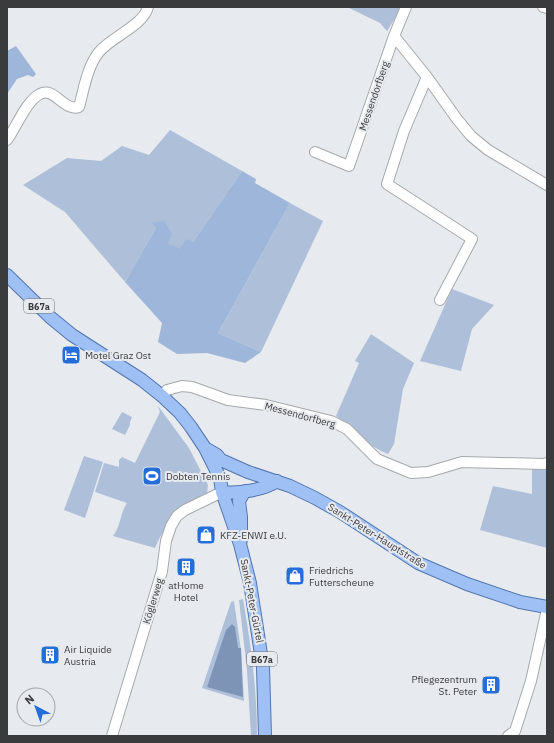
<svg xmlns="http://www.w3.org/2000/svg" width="554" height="743" viewBox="0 0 554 743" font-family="'IBM Plex Sans',sans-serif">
<rect width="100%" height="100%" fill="#e7eaee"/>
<path fill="#aebfd9" d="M347,7H402L387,31L380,23Z
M170,130L242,171L193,242L180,250L168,243L153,223L156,228L125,282L65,212L23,185L67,158L101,161L122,146L149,155Z
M290,203L323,221L261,352L218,333Z
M452,289L494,305L472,329L461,371L420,361Z
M371,334L414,363L403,389L394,444L388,454C368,446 352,431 336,416L359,363L355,361Z
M158,406L189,448L208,485L207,493L180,508L160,537L155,548L113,536C121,526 120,513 127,503L95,492L104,463L119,467V460L122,457L135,463L160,412Z
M122,412L132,417L130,422V425L125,435L112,429Z
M84,456L103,462L85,518L64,510Z
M547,463V548L480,530L493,486L532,494V464Z
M243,599C251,645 257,690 257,736H251L247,670L239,600Z
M234,601L241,650L244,701L202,688L231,602Z"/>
<path fill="#9eb6d9" d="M16,46L36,74L33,77L28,75L17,79L7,94V51Z
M242,171L256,179L255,183L290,203L218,333L261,352L245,363L207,353L177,354L158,342L162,323L125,282L156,228L152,223L164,221L172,234L168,243L180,249L186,239L193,242Z"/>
<path fill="#7d94b6" d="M232,624L235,627L238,648H241L243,697L207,687L226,630Z"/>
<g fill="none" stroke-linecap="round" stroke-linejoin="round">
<g stroke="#a6a9ac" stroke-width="12">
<path id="minor" d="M406,7L394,36L427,77L457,119L471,136L488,150L547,185
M543,7L547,8
M427,77L404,131L387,184L472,239L440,300
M7,140C16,128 26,101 40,94C54,86 64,112 79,107C84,89 87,67 99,52C111,37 143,26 148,7
M315,152L349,166L394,36
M162,396L167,390L182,386L192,387L228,400L266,405L331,421L347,429L377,459L411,473L428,472L462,462L544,464L547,463
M112,736L162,571L166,541L171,526L177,516L185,510L222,492
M508,736L515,731L531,681L547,609"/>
</g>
<g stroke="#5176b0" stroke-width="14">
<path id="major" d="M7,275L50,317L72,335L142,380L162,396L180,413L191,427L205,448L217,455L221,460L248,472L290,486L315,498L340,512L418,563L467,584L520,602L547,607
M205,448L220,478L222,492L240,544L250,583L263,667L265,736
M222,492C238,494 264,490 277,481
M241,540V517L239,501L245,491"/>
</g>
<use href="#minor" stroke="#fff" stroke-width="10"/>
<use href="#major" stroke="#9ec0f5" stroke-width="12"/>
</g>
<defs>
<g id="hotel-square" transform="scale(1)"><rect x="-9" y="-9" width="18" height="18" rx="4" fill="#256eda" stroke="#e7eaee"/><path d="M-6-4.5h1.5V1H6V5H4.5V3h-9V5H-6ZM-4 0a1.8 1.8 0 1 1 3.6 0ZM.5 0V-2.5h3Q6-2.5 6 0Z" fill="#fff"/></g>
<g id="stadium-square" transform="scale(1)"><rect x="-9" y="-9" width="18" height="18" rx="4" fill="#256eda" stroke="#e7eaee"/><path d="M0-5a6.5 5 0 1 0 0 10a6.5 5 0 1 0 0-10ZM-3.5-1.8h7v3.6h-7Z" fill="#fff"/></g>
<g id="shop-square" transform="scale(1)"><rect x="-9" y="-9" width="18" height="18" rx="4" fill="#256eda" stroke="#e7eaee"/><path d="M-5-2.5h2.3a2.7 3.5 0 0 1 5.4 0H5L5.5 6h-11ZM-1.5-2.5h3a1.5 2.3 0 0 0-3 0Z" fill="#fff"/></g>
<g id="building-square" transform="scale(1)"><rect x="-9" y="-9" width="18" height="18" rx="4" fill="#256eda" stroke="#e7eaee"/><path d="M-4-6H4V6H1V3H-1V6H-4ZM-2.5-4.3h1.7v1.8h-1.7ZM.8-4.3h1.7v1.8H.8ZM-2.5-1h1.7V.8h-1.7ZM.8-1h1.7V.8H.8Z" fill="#fff"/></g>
</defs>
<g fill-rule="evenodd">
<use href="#hotel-square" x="71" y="355"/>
<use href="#stadium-square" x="152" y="476"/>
<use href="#shop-square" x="206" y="535"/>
<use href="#building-square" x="186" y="567"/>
<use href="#shop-square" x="295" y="576"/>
<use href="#building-square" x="50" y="655"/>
<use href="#building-square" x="491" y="685"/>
</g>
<g text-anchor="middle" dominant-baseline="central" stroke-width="4" stroke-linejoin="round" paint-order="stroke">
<g fill="#e7eaee" stroke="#6e7072" stroke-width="1">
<rect x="24" y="299" width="30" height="14" rx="3"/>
<rect x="247" y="652" width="30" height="14" rx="3"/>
</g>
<g font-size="9" font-weight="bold" fill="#3a3b3d">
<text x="39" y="306">B67a</text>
<text x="262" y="659">B67a</text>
</g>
<g font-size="10" fill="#3a3b3d" stroke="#e7eaee">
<text transform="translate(374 96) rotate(-71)">Messendorfberg</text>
<text transform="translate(300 415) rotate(15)">Messendorfberg</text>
<text transform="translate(377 536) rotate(32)">Sankt-Peter-Hauptstraße</text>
<text transform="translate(153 601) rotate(-73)">Köglerweg</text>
<text transform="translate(252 601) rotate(79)">Sankt-Peter-Gürtel</text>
</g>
<g font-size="10" fill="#3a3b3d" stroke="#e7eaee" text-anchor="start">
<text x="85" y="355">Motel Graz Ost</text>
<text x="166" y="476">Dobten Tennis</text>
<text x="220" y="535">KFZ-ENWI e.U.</text>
<text x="309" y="570">Friedrichs<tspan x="309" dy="12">Futterscheune</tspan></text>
<text x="186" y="585" text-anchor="middle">atHome<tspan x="186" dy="12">Hotel</tspan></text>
<text x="64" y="649">Air Liquide<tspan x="64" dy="12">Austria</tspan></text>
<text x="477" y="679" text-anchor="end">Pflegezentrum<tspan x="477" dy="12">St. Peter</tspan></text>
</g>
</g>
<rect width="554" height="743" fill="none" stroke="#3a3b3d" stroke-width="16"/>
<g transform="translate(36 707) rotate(319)"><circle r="19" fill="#e7eaee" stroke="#a2a4a7"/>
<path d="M0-3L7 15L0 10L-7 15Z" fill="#256eda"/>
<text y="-6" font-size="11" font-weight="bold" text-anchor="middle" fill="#3a3b3d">N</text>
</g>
</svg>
